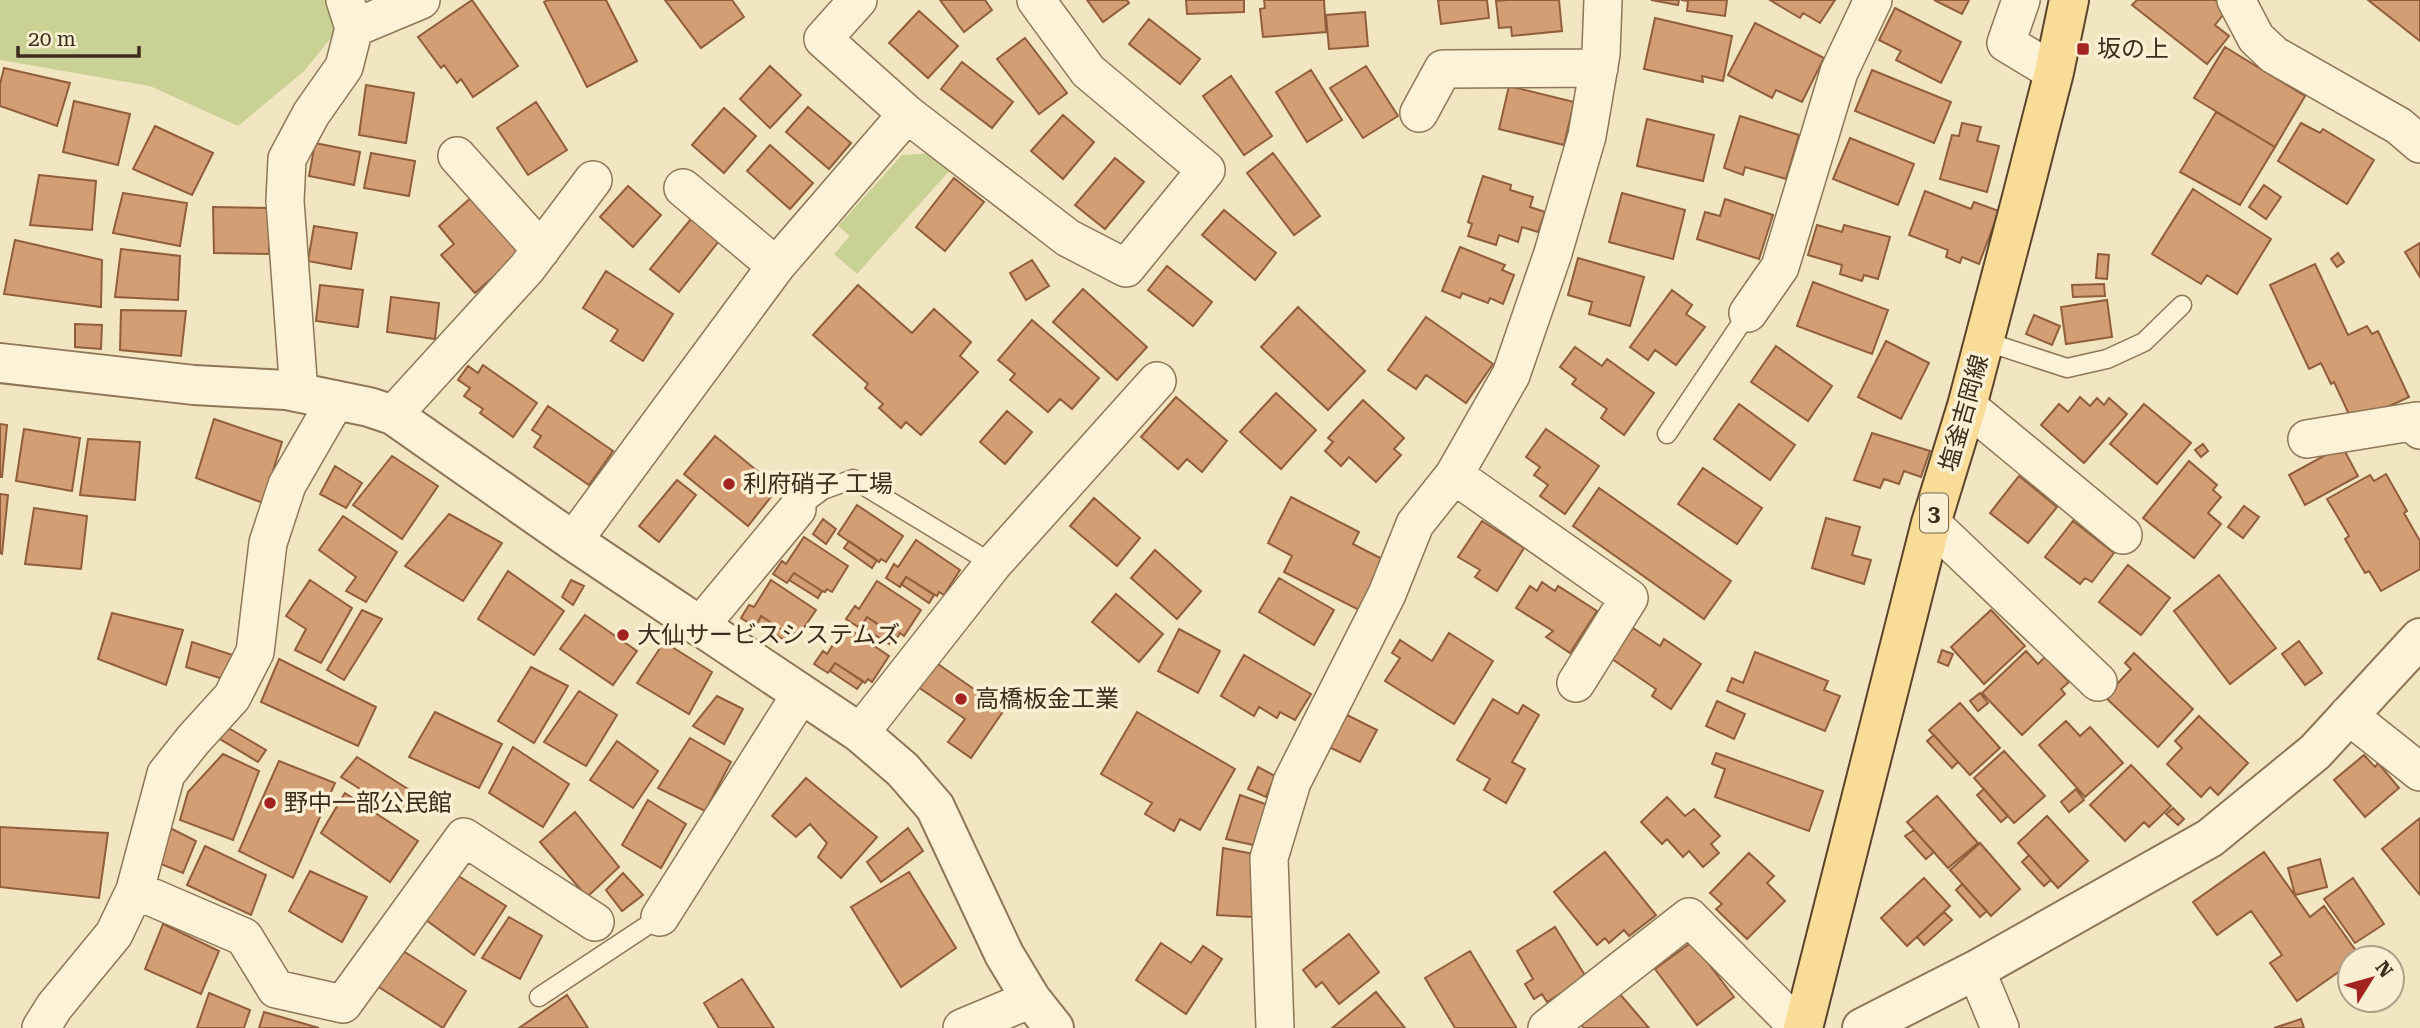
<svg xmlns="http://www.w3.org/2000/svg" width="2420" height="1028" viewBox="0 0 2420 1028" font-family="'Roboto Serif','Noto Sans JP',serif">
<rect width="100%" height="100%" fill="#f2e5c2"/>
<path fill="#c9d195" d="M0,0H328L339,28L305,70L238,126L150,86L0,60Z
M932,153L951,169L857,274L834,254L850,236L838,226L902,155Z"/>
<path fill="#d49e75" stroke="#905e3b" stroke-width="2" d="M472,0L518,66L473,97L461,79L457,83L444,65L441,68L418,37Z
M548,0H606L637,61L587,87L544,2Z
M665,0H732L744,17L701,48Z
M940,0H985L992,10L964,32Z
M1087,0H1127L1129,3L1103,22Z
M1186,0H1244V12L1187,14Z
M1264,0H1324L1326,32L1263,37L1260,9L1265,8Z
M1438,0H1487L1489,18L1441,24Z
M1508,0H1559L1562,31L1512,36L1511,27L1499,28L1496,1Z
M1651,0H1679L1678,5Z
M1681,0H1727L1725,16L1687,11L1688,1Z
M1770,0H1835L1820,23L1803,13L1800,18Z
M1934,0H1969L1962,14Z
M2137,0H2215L2227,10L2215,25L2229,36L2207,64L2132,5Z
M2368,0H2420V41Z
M1895,8L1961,42L1941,83L1896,60L1901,51L1879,40Z
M919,11L958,46L928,78L889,43Z
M1365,12L1368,46L1329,49L1326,15Z
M1655,18L1732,36L1723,81L1702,76L1703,82L1644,69Z
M1149,19L1200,59L1180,84L1129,44Z
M1755,23L1824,58L1802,102L1776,90L1772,98L1728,75Z
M1025,38L1067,93L1039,114L997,59Z
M2225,47L2305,96L2275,147L2194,98Z
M962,62L1013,102L992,128L941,89Z
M770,66L801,95L770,128L740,99Z
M1366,66L1398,116L1363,138L1330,88Z
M4,68L70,83L57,126L0,106V84Z
M1311,70L1342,120L1307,142L1276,92Z
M1872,70L1951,102L1934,143L1855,111Z
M1231,76L1272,136L1244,155L1203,96Z
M366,85L414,93L406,143L359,135Z
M1509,86L1574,102L1564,145L1499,129Z
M74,101L130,114L118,165L63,152Z
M536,102L567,150L528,175L497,128Z
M808,107L851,143L829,169L786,132Z
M724,108L756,136L724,173L692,145Z
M2216,112L2275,147L2240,205L2180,172Z
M1063,115L1094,142L1063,179L1031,151Z
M1740,116L1799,135L1786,179L1745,167L1743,175L1724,168Z
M1647,119L1714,135L1703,181L1637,166Z
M1962,123L1981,127L1977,141L1999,146L1987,192L1940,179L1952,135L1959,136Z
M2301,123L2320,133L2323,129L2374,160L2347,204L2278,161Z
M155,126L213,153L192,195L133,169Z
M1850,138L1914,164L1898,205L1833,179Z
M315,143L360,152L354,185L309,176Z
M770,145L813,183L790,209L747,171Z
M371,153L415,161L409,196L364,188Z
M1273,153L1320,216L1294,235L1247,173Z
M1115,158L1144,182L1105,229L1075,205Z
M39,175L96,181L92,230L30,225Z
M1483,176L1511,185L1510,190L1533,197L1530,207L1545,212L1538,232L1522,227L1518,242L1499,235L1496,245L1468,236L1472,224L1468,222Z
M954,178L984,202L945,251L916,227Z
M2264,185L2281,197L2266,219L2249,207Z
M628,186L661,215L633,247L600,217Z
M2193,189L2271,239L2237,294L2207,275L2201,284L2152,254Z
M1925,191L1971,209L1974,202L1999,211L1979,264L1962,257L1960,263L1946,257L1948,250L1909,235Z
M123,193L187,203L180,246L113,233Z
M1622,193L1685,210L1673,259L1609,242Z
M473,196L522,251L475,293L441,255L454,244L439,226Z
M1725,199L1773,215L1759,259L1697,239L1705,212L1720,216Z
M213,207L269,208V254L214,253Z
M1224,210L1276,253L1255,280L1202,235Z
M691,219L719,241L679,292L650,269Z
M1817,225L1842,232L1844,225L1890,237L1878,279L1864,275L1862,281L1840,274L1842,265L1808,255Z
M314,226L357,233L351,269L308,261Z
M15,240L102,260L101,307L4,294Z
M2420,243V277L2405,252Z
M1460,247L1505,265L1502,270L1514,275L1503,304L1490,298L1488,303L1462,293L1460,298L1442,291Z
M121,249L180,256L178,300L115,297Z
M2338,253L2344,262L2337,267L2331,259Z
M2098,254L2109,255L2107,279L2096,278Z
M1578,258L1644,277L1630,326L1589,314L1592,302L1568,295Z
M1032,260L1049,286L1026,300L1010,273Z
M2315,264L2348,335L2367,326L2372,334L2378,331L2409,397L2353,423L2334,382L2331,384L2321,363L2309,369L2270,285Z
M1167,266L1212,302L1193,326L1148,290Z
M606,271L673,314L643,361L611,341L618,330L583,308Z
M1813,282L1888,310L1872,354L1797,326Z
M2104,284L2105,296L2073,297L2072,285Z
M320,285L363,290L358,327L316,321Z
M858,285L912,333L934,309L971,342L960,356L978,372L921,435L906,422L901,428L879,408L883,404L865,388L868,384L813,335Z
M1083,289L1147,347L1117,380L1053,322Z
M1672,290L1692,305L1686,314L1705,327L1676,365L1655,350L1648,360L1630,347Z
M391,297L439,303L435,339L387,332Z
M2107,300L2112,337L2066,344L2061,307Z
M1298,307L1365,371L1328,410L1261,347Z
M121,310L186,311L181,356L120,350Z
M2034,315L2060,326L2052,345L2026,334Z
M1426,317L1493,364L1466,403L1426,375L1416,389L1388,370Z
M1032,320L1099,378L1072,409L1060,399L1048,412L1010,380L1015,374L998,360Z
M75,324L102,325L101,349L75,347Z
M1886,341L1929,363L1901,419L1858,397Z
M1776,346L1832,386L1808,421L1751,382Z
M1575,347L1602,366L1607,359L1654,393L1624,435L1601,418L1607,409L1572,384L1576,379L1560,367Z
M483,365L537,403L513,437L480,413L483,409L464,396L470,388L458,380L468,366L478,373Z
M1276,393L1316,430L1281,469L1240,432Z
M1176,397L1227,441L1202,472L1187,459L1178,469L1141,437Z
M2080,397L2090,406L2097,398L2104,405L2109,398L2127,414L2084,463L2041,425L2059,404L2068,412Z
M1363,400L1404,438L1394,449L1401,455L1376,482L1349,457L1341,466L1325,451L1333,442L1328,438Z
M1739,404L1795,445L1770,480L1714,439Z
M2144,404L2191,443L2157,484L2110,444Z
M548,406L613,451L589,485L534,447L541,436L532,430Z
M1007,411L1032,432L1005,464L980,442Z
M214,419L282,442L263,503L196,478Z
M0,424L7,425L2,477H0Z
M24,429L80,438L72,491L16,481Z
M1546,429L1599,466L1565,514L1540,496L1548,485L1534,475L1540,467L1526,457Z
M1872,433L1930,451L1921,477L1904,471L1899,484L1884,479L1880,488L1854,480Z
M715,436L778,488L748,526L684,474Z
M88,439L140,442L135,500L80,495Z
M2203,444L2208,451L2201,457L2195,450Z
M2342,446L2358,476L2305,505L2289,475Z
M392,456L438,486L402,539L353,505Z
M2189,461L2217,485L2213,490L2221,497L2208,513L2221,524L2194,558L2143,518Z
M335,466L362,483L346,508L320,494Z
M1703,468L1762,508L1737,544L1678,504Z
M2386,474L2407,511L2404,513L2420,541V569L2381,591L2369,571L2365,573L2345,539L2349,536L2327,499L2370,475L2374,481Z
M2019,476L2057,507L2028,543L1990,513Z
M677,480L696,495L659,542L639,526Z
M1599,488L1731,581L1704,619L1573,526Z
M0,494L8,495L2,554L0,553Z
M1291,497L1359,532L1353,544L1390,563L1365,613L1284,572L1292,556L1268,543Z
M1094,498L1140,538L1117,566L1070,526Z
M857,505L903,536L886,562L881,559L879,562L838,534Z
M2244,506L2259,517L2243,538L2228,527Z
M34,508L87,516L81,569L25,564Z
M449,514L502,543L463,601L405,566Z
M343,516L397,552L366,602L346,591L356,577L319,550Z
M1826,518L1860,527L1852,555L1871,560L1864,584L1812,568Z
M823,519L836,529L826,544L813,534Z
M1482,521L1524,548L1497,591L1475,577L1480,570L1458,557Z
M2073,521L2114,553L2092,582L2085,578L2080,584L2045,557Z
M804,537L848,566L832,592L827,589L825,592L822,591L794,573L787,583L773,574L782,561L786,564Z
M916,540L960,570L944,595L939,592L937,596L906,577L900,587L886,578L894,564L898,567Z
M849,541L877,560L872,568L844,548Z
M1155,550L1201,591L1177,619L1131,578Z
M2128,565L2170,598L2141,635L2099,602Z
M508,571L564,611L534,655L478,619Z
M794,573L822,591L818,598L789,580Z
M2219,575L2276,648L2230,684L2174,611Z
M906,577L934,595L929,603L901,584Z
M1279,578L1334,610L1314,645L1259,612Z
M310,580L352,608L321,663L295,650L306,629L286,616Z
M571,580L584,586L573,605L562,597Z
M771,580L816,610L799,635L795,633L792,636L790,635L761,616L755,627L741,618L749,605L754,607Z
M877,581L921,610L904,636L900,633L897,638L867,617L860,628L846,619L855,606L859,609Z
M1542,582L1555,591L1558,586L1597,611L1570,653L1546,637L1553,631L1516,608L1530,586L1537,591Z
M1116,594L1163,634L1139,662L1092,622Z
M362,610L382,619L344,680L327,670Z
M1991,610L2025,646L1984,684L1951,647Z
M112,613L183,630L166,685L98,659Z
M585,615L637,651L613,685L560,649Z
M761,616L790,635L786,641L757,624Z
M867,617L895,635L889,644L861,626Z
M845,626L889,656L872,682L868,679L865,683L835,663L828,673L814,664L823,651L827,654Z
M1633,628L1660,646L1664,639L1701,664L1671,709L1652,696L1656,689L1612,659Z
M1179,629L1220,651L1198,693L1158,671Z
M1449,633L1493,661L1454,724L1385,681L1400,658L1392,653L1400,640L1432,661Z
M2299,641L2322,673L2305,685L2282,654Z
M192,642L233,655L223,679L186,667Z
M664,642L712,672L689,714L637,683Z
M1942,650L1953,654L1948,666L1938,662Z
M2026,651L2038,664L2045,657L2069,682L2061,689L2065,694L2022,735L1982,693Z
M1755,652L1828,681L1824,690L1840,696L1825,731L1727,691L1732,678L1743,683Z
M2134,653L2193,709L2158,747L2105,697L2131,669L2125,663Z
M1244,655L1311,694L1295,720L1280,712L1277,718L1259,707L1254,716L1221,696Z
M279,659L376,707L358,746L261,702Z
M935,662L1004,710L971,758L948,742L965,719L918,687Z
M835,663L863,681L857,689L830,671Z
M531,667L568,686L534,743L498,721Z
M579,691L617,715L586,766L544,742Z
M1980,693L1988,703L1978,711L1970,701Z
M717,696L743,709L724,744L693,726Z
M1493,699L1518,714L1523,705L1539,715L1512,762L1525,769L1506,803L1484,790L1490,779L1457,760Z
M1717,701L1745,714L1734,739L1706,726Z
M1960,703L2000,748L1970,775L1929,730Z
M435,712L502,744L479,788L409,757Z
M1137,712L1235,769L1200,830L1180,819L1174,831L1145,814L1152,803L1101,774Z
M1345,714L1377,730L1360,762L1329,747Z
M2199,716L2248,763L2218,795L2210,787L2201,797L2167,764L2182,748L2175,741Z
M2066,721L2080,736L2090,727L2123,763L2085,797L2039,745Z
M225,726L266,750L258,762L220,739Z
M1934,735L1958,762L1952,768L1927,741Z
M690,738L731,762L705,811L658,788Z
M617,741L658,771L633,808L590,780Z
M513,747L569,784L543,827L489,793Z
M2004,751L2045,796L2014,823L1974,778Z
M1716,753L1823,791L1809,831L1715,797L1725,769L1712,764Z
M223,754L259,771L233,840L180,820L188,792Z
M2364,755L2375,767L2378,763L2399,788L2365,817L2334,780Z
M357,757L416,794L402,815L341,777Z
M279,761L335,783L293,878L239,851Z
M2131,765L2171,806L2149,827L2144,822L2125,841L2090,805Z
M1258,767L1275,776L1266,797L1248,789Z
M806,778L877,837L841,878L818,857L827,843L810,824L796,837L772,816Z
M1984,789L2008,816L2001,822L1977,795Z
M2076,789L2084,800L2069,812L2061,802Z
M345,793L418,841L390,882L321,833Z
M1240,795L1271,806L1262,847L1226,839Z
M1937,796L1978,843L1948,868L1907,822Z
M1667,797L1685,816L1694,809L1720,836L1711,844L1719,853L1703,867L1689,851L1683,857L1667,839L1662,844L1641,822Z
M648,800L686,824L661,868L622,845Z
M2173,808L2184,819L2178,825L2166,814Z
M575,812L619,867L587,897L540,842Z
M2047,816L2088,861L2058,888L2018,843Z
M2420,818V895L2382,849Z
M0,827L108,833L99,898L0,887Z
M170,828L196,841L183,873L156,862Z
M908,828L923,851L881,882L867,862Z
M1914,830L1934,852L1926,859L1905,836Z
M1980,843L2020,889L1991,916L1950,870Z
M205,846L266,875L251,915L187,885Z
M1223,848L1259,855L1252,917L1217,915Z
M1605,852L1656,915L1629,936L1624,930L1609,943L1605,938L1597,945L1554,892Z
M2264,852L2310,917L2324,906L2361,958H2350V971L2344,975L2340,971L2297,1001L2270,963L2282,955L2251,911L2217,935L2193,902Z
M1749,853L1774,876L1767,883L1785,901L1747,939L1716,909L1722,904L1710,893Z
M2029,855L2051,880L2044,886L2022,862Z
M2320,859L2327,887L2295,895L2288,868Z
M310,871L367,897L342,942L289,911Z
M909,872L956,948L901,987L851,907Z
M623,873L643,895L622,911L606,890Z
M457,875L506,906L474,955L426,920Z
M1924,878L1950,906L1907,946L1881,918Z
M2353,878L2384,924L2355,943L2324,899Z
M1962,884L1987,911L1980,917L1956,890Z
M1944,912L1952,920L1924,945L1917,937Z
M509,917L542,936L520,979L482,958Z
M163,924L219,951L201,994L145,969Z
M1555,927L1586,977L1547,1002L1542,994L1534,999L1525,984L1533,979L1517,951Z
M1349,934L1379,972L1339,1004L1322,982L1316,987L1303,970Z
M1692,942L1734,997L1697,1025L1655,969Z
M1161,943L1191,963L1203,946L1222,959L1186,1014L1136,980Z
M397,947L466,991L443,1028L374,984Z
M1470,951L1516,1027L1514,1028H1455L1425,978Z
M742,979L774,1028H719L704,1003Z
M1376,992L1405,1028H1332Z
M209,993L250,1010L244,1028H197Z
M1619,993L1649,1028H1584L1581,1025Z
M567,995L588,1028H519Z
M264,1012L319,1028H259Z
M2301,1019L2304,1028H2274Z"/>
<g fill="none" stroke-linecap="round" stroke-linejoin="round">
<g stroke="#8e7657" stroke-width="21">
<path id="service" d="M1984,341L2067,368L2107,359L2144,342L2182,305
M1667,434L1748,313
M797,509L823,490L853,479L993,564
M539,997L660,917"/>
</g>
<g stroke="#8e7657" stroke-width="40">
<path id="minor" d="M345,0L354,28L421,0
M858,0L823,39L907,114L1068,238L1126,268L1206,170L1088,71L1036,0
M2021,0L2006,43L2054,72
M2236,0L2256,38L2274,55L2399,126L2420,144
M1419,113L1443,69L1599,68
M457,156L541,250
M683,188L776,266
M1748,313L1780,267L1839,72L1873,0
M299,393L285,201L287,159L311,114L344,67L354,28
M1967,406L2123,535
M393,415L527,268L593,180
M2307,439L2417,421L2420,430
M1454,475L1629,598L1576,683
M1931,523L2098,682
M573,541L776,266L907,114
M699,627L797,509
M2348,715L2420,772
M860,733L993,564L1157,381
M135,890L244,937L276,989L343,1004L464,837L595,922
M660,917L801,694
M1976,970L2000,1028
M41,1028L54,1007L114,934L135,890L166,774L193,740L232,697L255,652L268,543L287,485L336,400
M962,1028L1031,999
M1275,1028L1269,858L1292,782L1387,594L1415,524L1454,475L1511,375L1553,253L1587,136L1601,54L1603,0
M1547,1028L1689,917L1799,1028"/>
</g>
<g stroke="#8e7657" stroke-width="42">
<path id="tertiary" d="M0,363L194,385L286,390L369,407L393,415L573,541L860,733L903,770L935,807L1004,954L1031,999L1054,1028
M1862,1028L1976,970L2210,838L2315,752L2420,638"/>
</g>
<g stroke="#5b432c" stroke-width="42">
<path id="primary" d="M1803,1028L1931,523L1967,406L2021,201L2054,72L2069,0"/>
</g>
<use href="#service" stroke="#fcf2d7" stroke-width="18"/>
<use href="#minor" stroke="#fcf2d7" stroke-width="37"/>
<use href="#tertiary" stroke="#fcf2d7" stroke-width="38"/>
<use href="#primary" stroke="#f8dc97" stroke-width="38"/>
</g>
<g fill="#a32321" stroke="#f9efd3" stroke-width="2.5">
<rect x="2076" y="42" width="14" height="14" rx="3.5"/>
<circle cx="729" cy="484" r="7"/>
<circle cx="623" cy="635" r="7"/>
<circle cx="961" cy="699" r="7"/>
<circle cx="270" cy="803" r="7"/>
</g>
<g text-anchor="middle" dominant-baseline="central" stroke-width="7" stroke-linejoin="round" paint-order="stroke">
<rect fill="#f9efd3" stroke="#756754" stroke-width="2" x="1920" y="493.5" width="28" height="39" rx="5"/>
<g font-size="23" font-weight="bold" fill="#3d2d1d">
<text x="1934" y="513">3</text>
</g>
<g font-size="24" fill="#3d2d1d" stroke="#f9efd3" text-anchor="start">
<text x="2097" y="49">坂の上</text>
<text x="743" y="484">利府硝子 工場</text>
<text x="637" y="635">大仙サービスシステムズ</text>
<text x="975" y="699">高橋板金工業</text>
<text x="284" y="803">野中一部公民館</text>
</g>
<g font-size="24" fill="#3d2d1d" stroke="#f9efd3">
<text transform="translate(1964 413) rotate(-74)">塩釜吉岡線</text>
</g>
</g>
<g transform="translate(2371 979) rotate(53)"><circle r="33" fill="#f9efd3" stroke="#aea18a" stroke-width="2"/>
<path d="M0-5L12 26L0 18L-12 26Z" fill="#a32321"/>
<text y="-10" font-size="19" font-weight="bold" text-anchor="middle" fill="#3d2d1d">N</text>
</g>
<path d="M18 46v10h121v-10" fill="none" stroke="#3d2d1d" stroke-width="3.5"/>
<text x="28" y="46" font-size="21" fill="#3d2d1d" stroke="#f9efd3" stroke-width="5" paint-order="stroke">20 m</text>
</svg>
